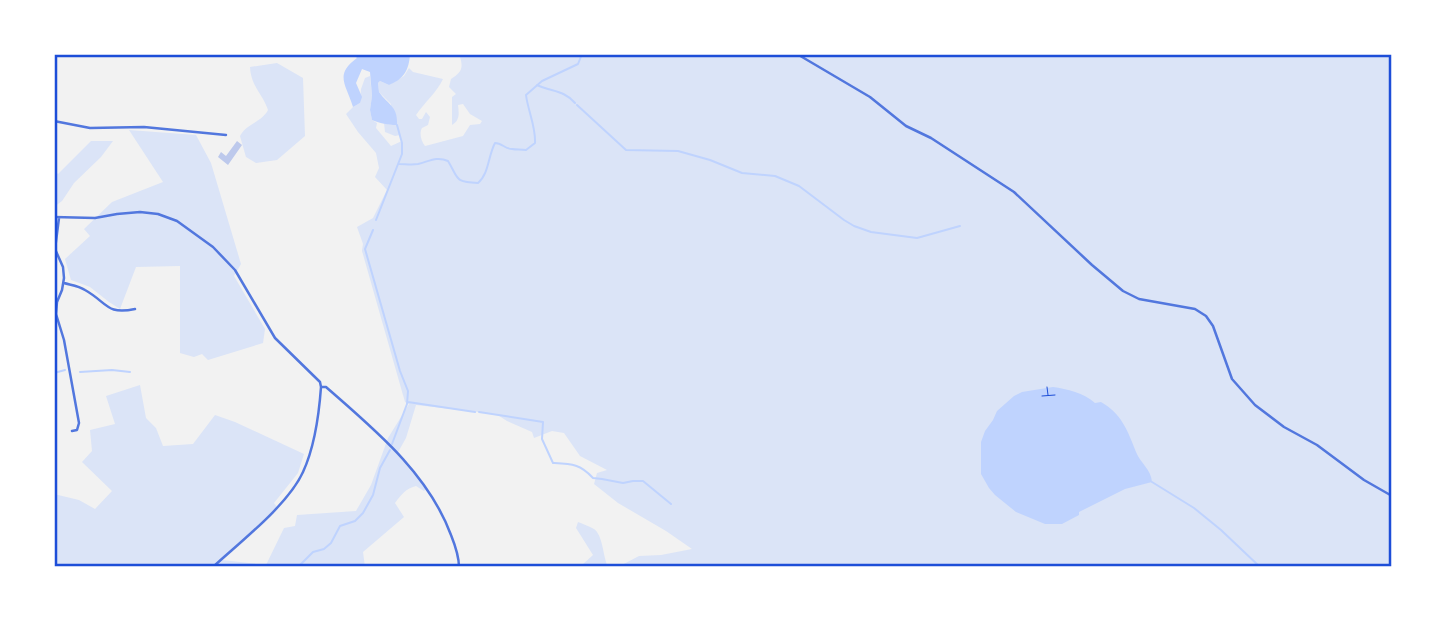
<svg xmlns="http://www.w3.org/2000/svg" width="1446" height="621" viewBox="0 0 1446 621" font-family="'IBM Plex Serif',serif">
<rect width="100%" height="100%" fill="#f2f2f2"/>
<path fill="#dbe4f7" d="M459,54H1392V567H618L639,556L661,555L692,549L666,531L618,503L594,484L597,473L607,470L580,456L564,433L552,431L534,438L532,432L507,421L496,414L416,405L406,438L397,454L426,489L424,491L416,486C405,489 401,495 395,503L404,517L363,552L365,567H54V494L79,500L95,509L112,491L82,462L92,451L90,430L115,424L106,396L140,385L146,418L156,428L163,446L193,444L215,415L235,422L304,454L298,473L274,503L277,507L222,560L266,565L284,528L295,526L297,515L356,511L371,485L388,438L409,404L405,402L362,251L363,244L357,227L373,218L387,190L375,177L379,168L376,153L358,132L346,114L353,107L360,103L361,89L365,78L370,76L372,96L370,110L372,120L377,123L376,128L391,146L402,141L400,135L395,136L385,132L384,123L392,125L391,104L379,92L378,83L380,81L389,85L404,76L409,68L413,72L443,79C437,92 425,102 416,115L419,119H422L426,112L430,117L428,125L422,128C419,133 421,141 425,146L429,145L463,136L470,125L480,124L482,121L470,114L463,104L458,105C459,113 460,121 452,125V97L456,94L449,87L451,79C462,72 464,68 459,54Z
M277,63L303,78L305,136L277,160L256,163L246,157L240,136C246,124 262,122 268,110C263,94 251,87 250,67Z
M129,130L196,135L211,163L241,264L234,276L265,329L263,343L208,360L202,354L194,357L180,353V266L136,267L120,309L109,302L90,287L71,280L65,259L90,236L84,229L112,202L163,182Z
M91,141H113L101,157L74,183L62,201L54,207V171L58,174Z
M578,522C583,524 589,526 594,529C603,535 603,557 608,567H583L582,565L593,555L576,528Z"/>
<path fill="#bfd3fe" d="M353,54H410C409,70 404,79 389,85L380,81L378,83L379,92C389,106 398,106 397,125C390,125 378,123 372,120L370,110L372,96L370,72L362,69L356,83L362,97L360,103L353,107C346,84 334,75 357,58Z
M1053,387C1067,389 1084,393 1095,403L1101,402C1121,413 1128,431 1136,452C1141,464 1151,469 1152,482L1125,489L1079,512V515L1062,524H1045L1016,512L995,495L989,488L981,474V442L985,431L993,420L997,411L1014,396L1022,392Z"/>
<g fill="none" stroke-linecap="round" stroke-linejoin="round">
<path stroke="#bfd3fe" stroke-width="2" d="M537,85C552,92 564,90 575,103
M577,105L626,150L678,151L710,160L742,173L775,176L799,186L844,220L854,226L871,232L917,238L960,226
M399,164C405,164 412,165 418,164C430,161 437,156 448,161C459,179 454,182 478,183C489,174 488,156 495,143C502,143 505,149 512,149C517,150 521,149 526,150L535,143C536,127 528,111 526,95L542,81L578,64L582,54
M376,220L402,154V143L397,125
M373,230L365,249L400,371L408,391L407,404L392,444
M80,372L112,370L130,372
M54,373L65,370
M408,402L475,412
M479,412L543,422L542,439L553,463C572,464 580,464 593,478L602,479L623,483L633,481H643L671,504
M1152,482L1194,508L1221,530L1260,567
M298,567L313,552L324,549L331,543L340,526L355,521L363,513L373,495L380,468L390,450"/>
</g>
<path fill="#bdc9ec" d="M237,141L242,145L228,165L218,157L221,152L226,156Z"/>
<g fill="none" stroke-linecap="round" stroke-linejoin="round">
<path stroke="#1d4ed8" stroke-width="1" d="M1047,387L1048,395
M1042,396L1055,395"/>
<path stroke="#5277de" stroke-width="2.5" d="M797,54L870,97L906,126L931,138L1014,192L1092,265L1123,291L1139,299L1195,309L1206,316L1213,326L1232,379L1255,405L1284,427L1317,445L1364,480L1392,496
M54,121L90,128L144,127L226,135
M54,217L95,218L117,214L140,212L158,214L177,221L213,247L235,270L275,338L320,382L321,387H326C375,430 428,473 451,535C455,545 459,556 459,567
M59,218L55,249L63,267L64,278L62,290L57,302L56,314L64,340L79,423L77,430L72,431
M64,283C71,285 79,286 85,290C108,303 106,315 135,309
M213,567C240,542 288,505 303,472C315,446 319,415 321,387"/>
</g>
<rect width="1446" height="621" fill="none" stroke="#ffffff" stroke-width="112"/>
<rect x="56" y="56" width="1334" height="509" fill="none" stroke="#1d4ed8" stroke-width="2.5"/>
</svg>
